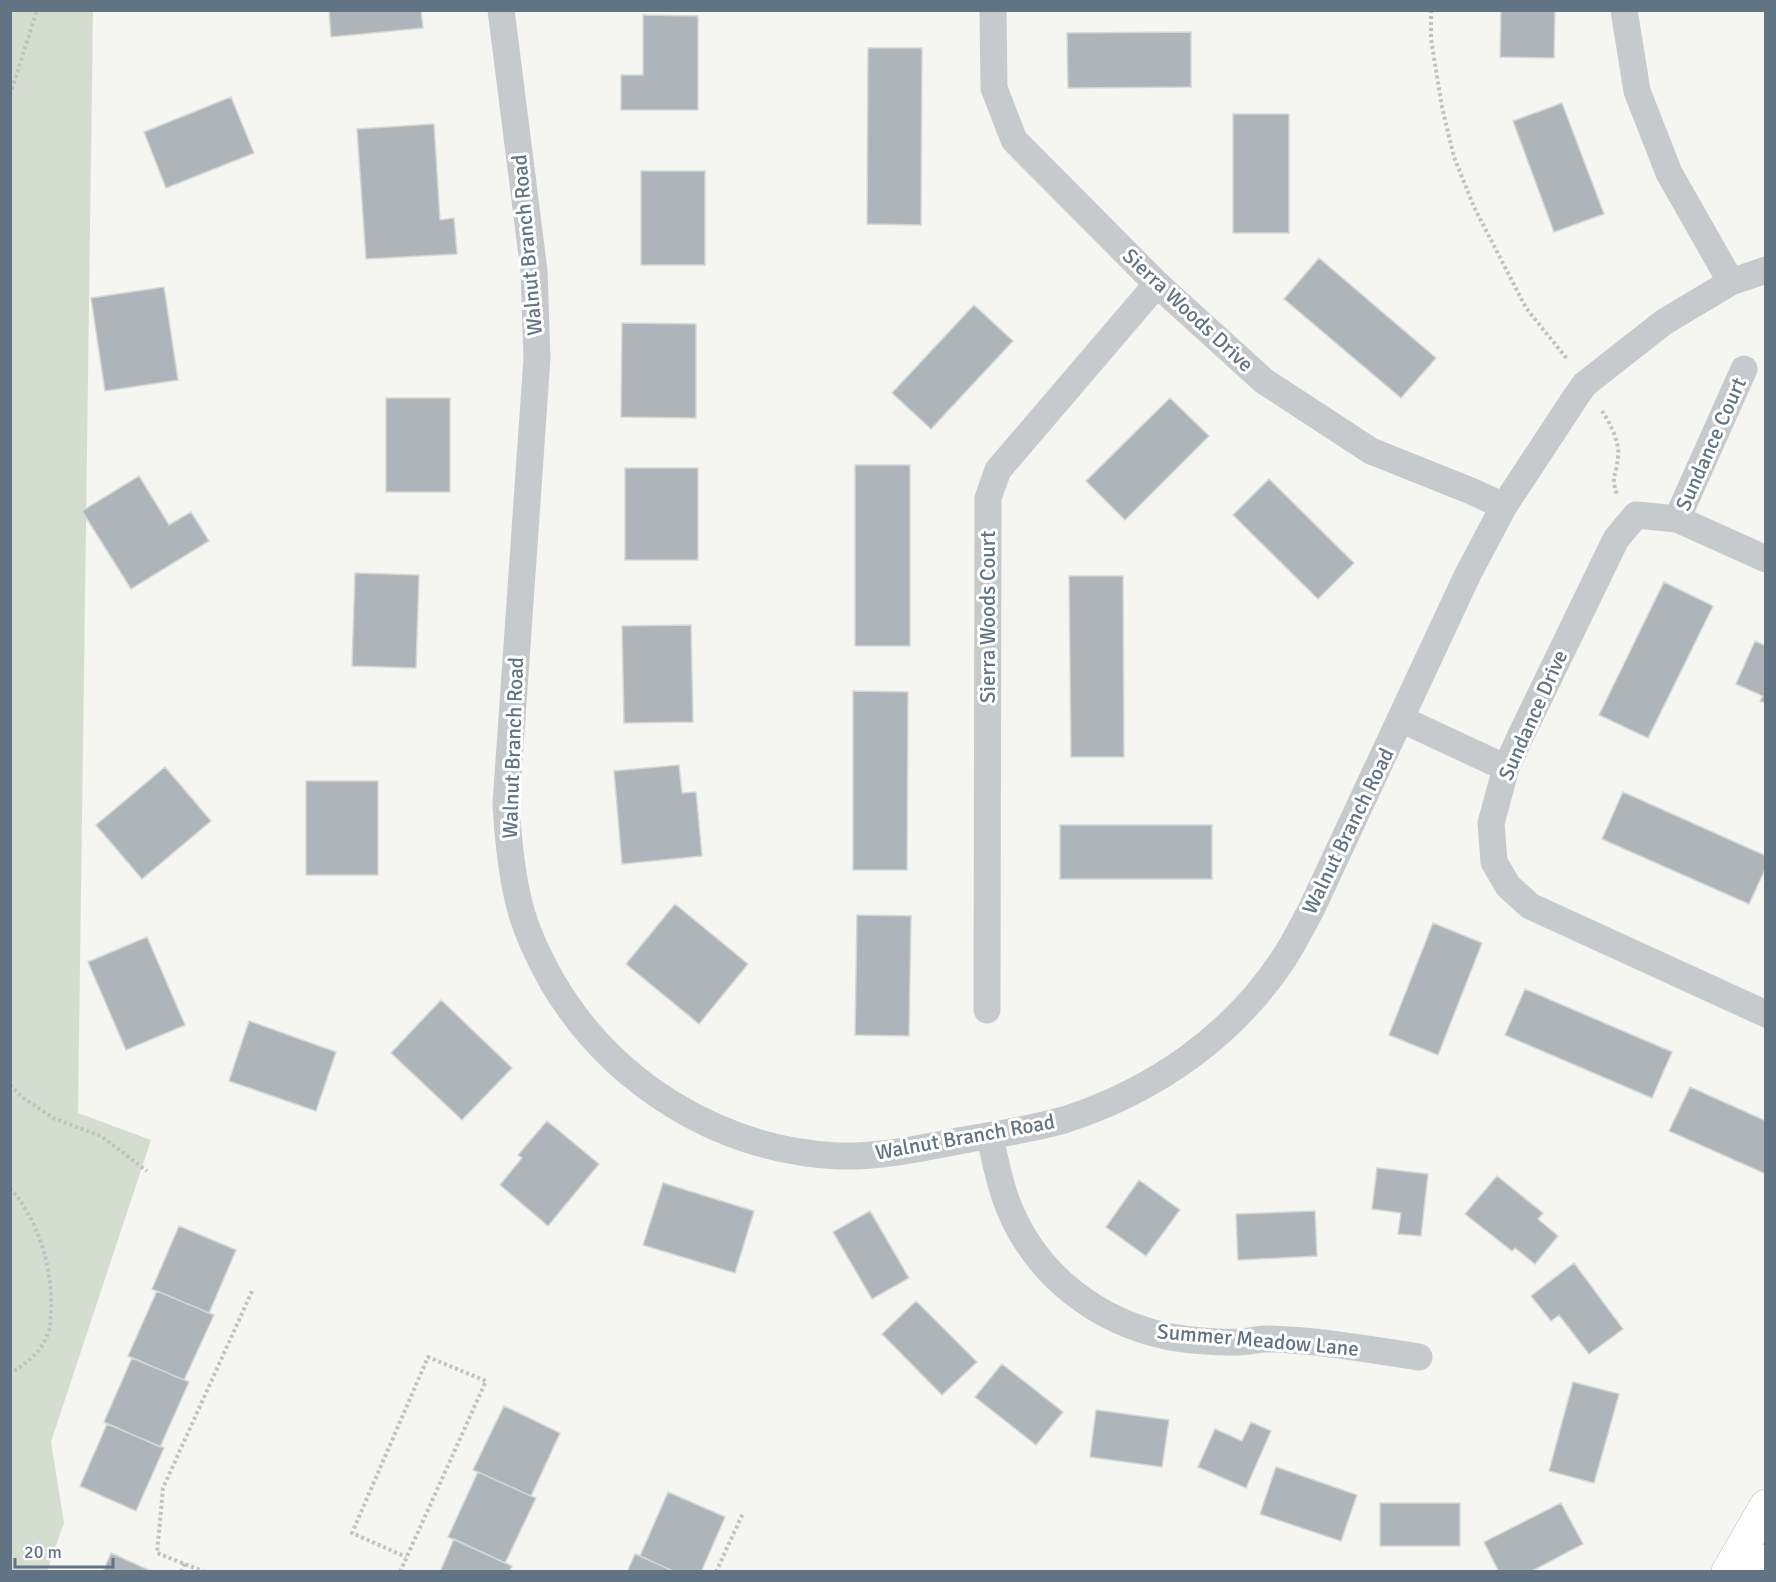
<svg xmlns="http://www.w3.org/2000/svg" width="1776" height="1582" viewBox="0 0 1776 1582" font-family="Signika,sans-serif">
<rect width="100%" height="100%" fill="#f5f5f1"/>
<path fill="#d5ddd1" d="M11,11H93L78,1113L151,1140L51,1442L64,1523L47,1571L11,1572Z"/>
<path fill="#adb5ba" stroke="#d6d6d3" stroke-width="1.5" d="M329,10H421L423,28L331,37Z
M1501,10H1555L1554,58L1500,57Z
M643,15L698,16V110H621V75H643Z
M1191,32V87L1068,88L1067,33Z
M868,48H922L921,225L867,224Z
M231,97L254,153L166,188L144,132Z
M1562,103L1604,214L1554,232L1513,121Z
M1233,114H1289V233H1233Z
M434,124L440,220L454,218L457,254L366,259L357,129Z
M641,171H705V265H641Z
M1319,258L1436,358L1401,398L1284,299Z
M164,287L178,380L105,391L91,298Z
M974,305L1013,341L931,429L892,393Z
M622,323L696,324V418L621,417Z
M386,398H450V492H386Z
M1170,398L1209,436L1125,520L1086,481Z
M855,465H910V646H855Z
M625,468H698V560H625Z
M139,476L169,525L191,512L209,541L131,589L82,511Z
M1269,479L1354,563L1318,599L1233,515Z
M355,573L419,575L416,668L352,666Z
M1069,576H1123L1124,757H1071Z
M1664,582L1713,606L1648,738L1599,715Z
M691,625L693,722L624,723L622,626Z
M1755,641L1766,646V703L1760,701L1763,696L1736,684Z
M853,691L908,692L907,870H853Z
M679,765L682,793L696,792L702,856L622,864L614,771Z
M165,767L211,821L142,879L96,825Z
M306,781H378V875H306Z
M1623,792L1766,856V867L1749,904L1602,839Z
M1060,825H1212V879H1060Z
M675,904L748,964L699,1024L626,964Z
M857,915L911,916L909,1036L855,1035Z
M1433,923L1482,943L1438,1055L1389,1035Z
M147,937L185,1025L126,1050L88,962Z
M1525,989L1672,1052L1652,1098L1505,1035Z
M441,1000L512,1068L462,1120L391,1053Z
M249,1021L336,1052L316,1111L229,1081Z
M1690,1087L1766,1121V1174L1669,1131Z
M547,1121L599,1164L548,1226L500,1185L522,1158L518,1155Z
M1377,1168L1428,1174L1421,1236L1398,1234L1401,1213L1372,1209Z
M1497,1176L1543,1213L1538,1219L1558,1236L1535,1264L1515,1248L1512,1251L1465,1214Z
M1139,1180L1180,1210L1146,1256L1106,1227Z
M663,1183L754,1211L735,1273L643,1245Z
M870,1211L909,1278L872,1299L833,1232Z
M1315,1211L1317,1256L1238,1260L1236,1214Z
M179,1226L236,1250L209,1313L152,1289Z
M1574,1263L1623,1329L1589,1354L1559,1315L1551,1321L1531,1296Z
M157,1291L214,1315L184,1380L128,1356Z
M916,1301L977,1362L942,1395L882,1334Z
M132,1358L189,1382L160,1447L104,1422Z
M1002,1364L1063,1412L1036,1445L975,1397Z
M1573,1382L1619,1394L1594,1483L1549,1471Z
M504,1406L560,1433L531,1496L473,1470Z
M1096,1410L1169,1420L1162,1467L1090,1457Z
M1251,1422L1271,1431L1246,1488L1198,1467L1215,1429L1242,1441Z
M107,1424L164,1448L136,1511L80,1486Z
M1276,1467L1357,1495L1341,1541L1260,1514Z
M478,1472L536,1498L505,1563L448,1537Z
M668,1492L725,1517L701,1572H675L640,1556Z
M1380,1503H1460V1546H1380Z
M1561,1503L1583,1544L1530,1572H1499L1484,1542Z
M454,1539L512,1566L509,1572H440Z
M111,1553L153,1572H103Z
M635,1554L640,1556L675,1572H627Z"/>
<g fill="none" stroke-linecap="round" stroke-linejoin="round">
<g stroke="#b9bbbe" stroke-width="34">
<path id="trunk" d="M1728,1572L1766,1506
M1760,1572L1766,1561"/>
</g>
<path stroke="#c0c1c3" stroke-width="4" stroke-dasharray="3 3" stroke-linecap="butt" d="M1431,10V39L1442,107L1454,157L1474,207L1526,308L1568,360
M10,95L37,10
M1602,411C1610,423 1620,442 1618,457C1617,476 1610,473 1617,495
M10,1085L22,1097L55,1119L101,1136L147,1171
M10,1188C39,1221 53,1268 51,1312C50,1317 51,1325 49,1330C42,1352 29,1362 10,1373
M181,1572L185,1563
M205,1572L157,1553L163,1488L253,1289
M400,1572L486,1381L428,1357L352,1533L406,1557
M716,1572L743,1513"/>
<path stroke="#c7cacd" stroke-width="27" d="M501,10L534,271L537,358L506,804C508,839 511,873 520,907C527,934 540,960 553,983C613,1084 720,1150 838,1156C881,1157 922,1148 964,1140C998,1134 1034,1129 1067,1119C1155,1090 1233,1036 1284,958C1294,943 1302,926 1311,910L1468,574L1504,506L1575,398L1585,384L1664,322L1731,282L1766,270
M993,10L994,88L1014,140L1157,284L1264,381L1371,451L1471,491L1504,506
M1624,10L1637,91L1669,173L1731,282
M1677,519L1744,369
M1766,559L1677,519L1636,515L1616,539L1520,737L1506,768L1491,823L1494,862L1508,886L1530,906L1766,1014
M1401,719L1506,768
M987,1010L988,498L998,470L1157,284
M990,1136C995,1160 1000,1186 1010,1210C1038,1276 1097,1321 1166,1336C1183,1340 1221,1343 1239,1342C1248,1342 1257,1339 1266,1339C1317,1340 1368,1349 1419,1357"/>
<use href="#trunk" stroke="#fff" stroke-width="33"/>
</g>
<g text-anchor="middle" dominant-baseline="central" stroke-width="6" stroke-linejoin="round" paint-order="stroke">
<g font-size="21" fill="#627484" stroke="#fff">
<text transform="translate(527 245) rotate(-95)">Walnut Branch Road</text>
<text transform="translate(1188 310) rotate(43)">Sierra Woods Drive</text>
<text transform="translate(1711 444) rotate(-66)">Sundance Court</text>
<text transform="translate(988 617) rotate(-90)">Sierra Woods Court</text>
<text transform="translate(1533 715) rotate(-66)">Sundance Drive</text>
<text transform="translate(513 748) rotate(-88)">Walnut Branch Road</text>
<text transform="translate(1348 831) rotate(-64)">Walnut Branch Road</text>
<text transform="translate(965 1137) rotate(-10)">Walnut Branch Road</text>
<text transform="translate(1258 1340) rotate(5)">Summer Meadow Lane</text>
</g>
</g>
<rect width="1776" height="1582" fill="none" stroke="#627484" stroke-width="24"/>
<path d="M15 1558v9h98v-9" fill="none" stroke="#627484" stroke-width="3"/>
<text x="24" y="1558" font-size="18" fill="#627484" stroke="#ffffff" stroke-width="4.5" paint-order="stroke">20 m</text>
</svg>
